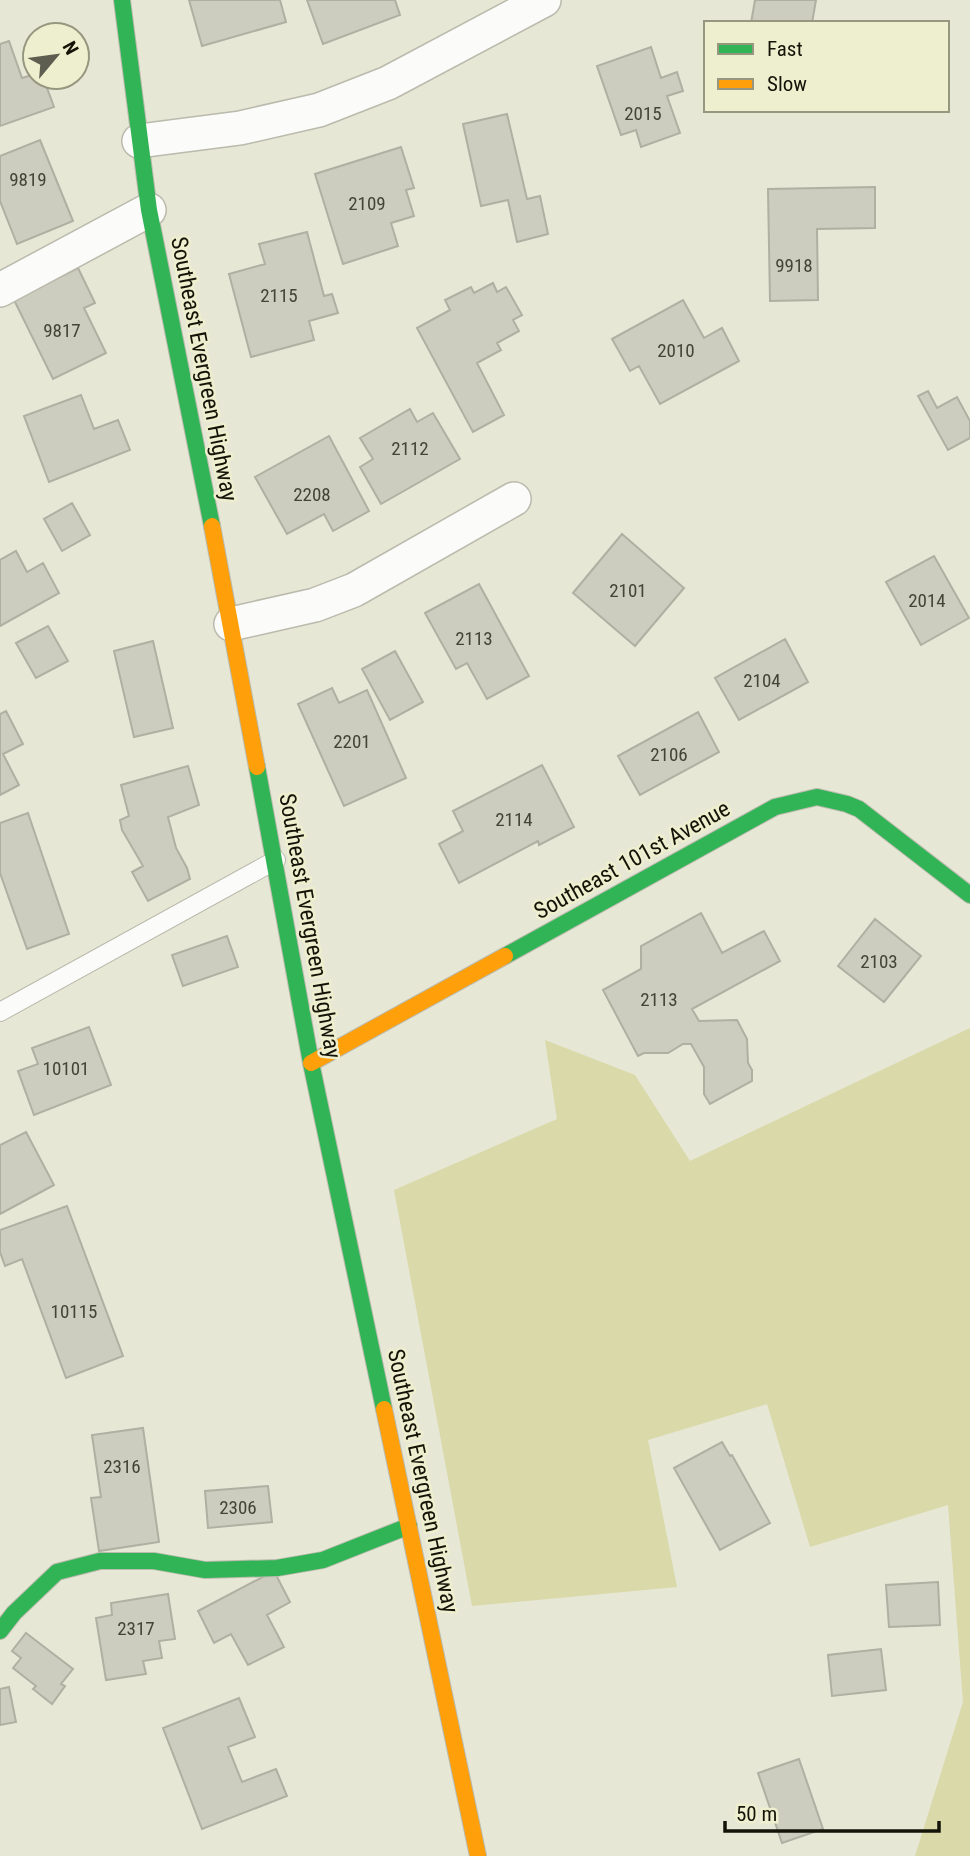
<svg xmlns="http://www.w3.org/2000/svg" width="970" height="1856" viewBox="0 0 970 1856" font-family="'Roboto Condensed',sans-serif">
<rect width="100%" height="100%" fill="#e7e7d6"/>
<path fill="#d9d9a9" d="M970,1028V1856H915L963,1702L948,1505L810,1547L767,1404L648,1440L677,1587L472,1606L394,1190L557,1119L545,1040L635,1075L690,1161Z"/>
<path fill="#cccdbf" stroke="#afafa2" stroke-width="2" d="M189,0H280L286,22L202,46Z
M307,0H395L400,15L323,44Z
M755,0H816L812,23H751Z
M9,41L22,78L35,74V77H43L54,107L0,126V44Z
M651,47L661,78L677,72L683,91L667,96L680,133L641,147L636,130L621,135L597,66Z
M507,114L527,199L540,196L548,234L517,242L508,200L481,206L463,124Z
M40,140L73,221L17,244L0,201V156Z
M401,147L414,188L406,190L414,216L391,223L398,246L343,264L315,174Z
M875,187V228L817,229L818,300L770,301L768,189Z
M307,232L324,296L332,294L338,313L309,321L314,340L251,357L229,274L265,264L259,244Z
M78,268L95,303L84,308L106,353L53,379L14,300Z
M493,283L497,292L506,287L522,315L513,320L519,331L497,343L501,350L477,363L504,415L473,432L417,328L450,310L445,300L471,287L474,293Z
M683,300L704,338L722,328L739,361L660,404L639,366L630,371L612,339Z
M928,391L937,408L957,397L970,421V438L948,450L918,396Z
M81,395L94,429L118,420L130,450L49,482L24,416Z
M410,409L417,422L433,413L460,459L381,504L360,467L373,459L360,438Z
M329,436L369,511L333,531L324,514L287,534L255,477Z
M72,503L90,535L62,551L44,519Z
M622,534L684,588L635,646L573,593Z
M16,551L27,572L43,563L59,593L0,626V560Z
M934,556L969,618L921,645L886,582Z
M479,584L529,676L487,699L467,663L456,669L425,613Z
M48,626L68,661L36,678L16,643Z
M785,639L808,682L739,720L715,678Z
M153,641L173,728L134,737L114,651Z
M395,651L423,702L390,720L362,669Z
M332,688L339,703L367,690L406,778L344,806L298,704Z
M6,711L23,744L3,754L19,785L0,795V714Z
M698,712L719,752L640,795L618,756Z
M542,765L574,827L539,845L538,841L459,883L439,844L463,831L453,811Z
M188,766L199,805L168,817L176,848L187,868L190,879L148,901L132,872L143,866L122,830L120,820L129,816L121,785Z
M28,813L69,934L27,949L0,873V823Z
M701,913L722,953L764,931L780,961L692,1009L699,1021L737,1020L747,1039L748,1063L752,1070V1081L710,1104L704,1094V1067L691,1044H683L668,1053H644L638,1056L603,990L641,969V946Z
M875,919L921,956L884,1002L838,966Z
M227,936L238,967L183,986L172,955Z
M89,1027L111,1085L34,1115L18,1071L38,1064L32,1048Z
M26,1132L54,1185L0,1214V1145Z
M67,1206L123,1356L66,1378L22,1259L5,1266L0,1252V1230Z
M143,1428L159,1542L99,1551L91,1498L101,1497L92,1435Z
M722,1442L730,1456L732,1455L770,1523L720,1550L674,1468Z
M268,1486L272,1522L208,1528L205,1491Z
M274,1571L290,1602L267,1615L284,1647L248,1665L231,1634L214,1643L198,1611Z
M938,1582L940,1625L889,1627L886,1585Z
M168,1594L175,1639L159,1641L162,1658L143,1661L146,1674L106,1680L96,1618L112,1615L111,1603Z
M26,1633L73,1669L61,1684L65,1686L52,1704L33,1689L36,1686L13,1668L21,1658L12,1651Z
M881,1649L886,1690L832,1696L828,1655Z
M9,1687L16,1722L0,1725V1689Z
M239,1698L255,1737L228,1747L242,1782L276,1769L287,1796L202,1829L163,1728Z
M799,1759L823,1829L782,1843L758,1773Z"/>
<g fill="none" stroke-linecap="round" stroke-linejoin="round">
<g stroke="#babaad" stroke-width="20">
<path id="lane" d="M0,1012L276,860"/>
</g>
<g stroke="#babaad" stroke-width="36">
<path id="street" d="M139,141L240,128L319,110L388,83L544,0
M0,290L149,210
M231,624L315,605L354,590L514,499"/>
</g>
<g stroke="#babaad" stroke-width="18">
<path id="fast" d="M122,0L149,210L212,526
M257,767L311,1063L384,1409
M505,956L775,807L817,797L847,804L859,809L970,895
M0,1631L14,1613L57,1572L100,1561H154L205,1570L277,1568L323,1560L409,1526"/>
</g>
<g stroke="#babaad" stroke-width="18">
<path id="slow" d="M212,526L257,767
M311,1063L505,956
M384,1409L478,1856"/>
</g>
<use href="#lane" stroke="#fbfbf9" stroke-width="18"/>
<use href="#street" stroke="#fbfbf9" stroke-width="33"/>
<use href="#fast" stroke="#30b455" stroke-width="16"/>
<use href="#slow" stroke="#ff9f0a" stroke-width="16"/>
</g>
<g text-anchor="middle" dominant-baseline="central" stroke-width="5" stroke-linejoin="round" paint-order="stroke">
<g font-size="19" fill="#434438">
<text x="643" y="113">2015</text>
<text x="28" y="179">9819</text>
<text x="367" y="203">2109</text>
<text x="794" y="265">9918</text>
<text x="279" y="295">2115</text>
<text x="62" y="330">9817</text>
<text x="676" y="350">2010</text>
<text x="410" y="448">2112</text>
<text x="312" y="494">2208</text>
<text x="628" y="590">2101</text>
<text x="927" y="600">2014</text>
<text x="474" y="638">2113</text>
<text x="762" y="680">2104</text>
<text x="352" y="741">2201</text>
<text x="669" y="754">2106</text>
<text x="514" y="819">2114</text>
<text x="879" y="961">2103</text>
<text x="659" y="999">2113</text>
<text x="66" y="1068">10101</text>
<text x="74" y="1311">10115</text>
<text x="122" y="1466">2316</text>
<text x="238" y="1507">2306</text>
<text x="136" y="1628">2317</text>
</g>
<g font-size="23" fill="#131308" stroke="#edefce">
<text transform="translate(204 369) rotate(79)">Southeast Evergreen Highway</text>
<text transform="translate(632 860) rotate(-29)">Southeast 101st Avenue</text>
<text transform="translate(310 926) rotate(80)">Southeast Evergreen Highway</text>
<text transform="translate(423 1481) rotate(78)">Southeast Evergreen Highway</text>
</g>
</g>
<rect x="704" y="21" width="245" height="91" fill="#edefce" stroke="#96977f" stroke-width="2"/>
<rect x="718" y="44" width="35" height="10" fill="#30b455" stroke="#96977f" stroke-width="2"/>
<text x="767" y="56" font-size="21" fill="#131308">Fast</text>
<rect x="718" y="79" width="35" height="10" fill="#ff9f0a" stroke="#96977f" stroke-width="2"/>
<text x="767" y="91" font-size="21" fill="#131308">Slow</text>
<g transform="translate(56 56) rotate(61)"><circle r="33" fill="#edefce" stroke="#96977f" stroke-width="2"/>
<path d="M0-5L12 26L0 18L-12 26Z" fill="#5d5d50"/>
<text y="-10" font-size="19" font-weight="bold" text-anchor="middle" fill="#131308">N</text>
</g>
<path d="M725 1821v10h214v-10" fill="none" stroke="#131308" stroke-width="3.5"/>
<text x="736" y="1821" font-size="21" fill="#131308" stroke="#edefce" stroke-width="5" paint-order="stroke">50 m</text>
</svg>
